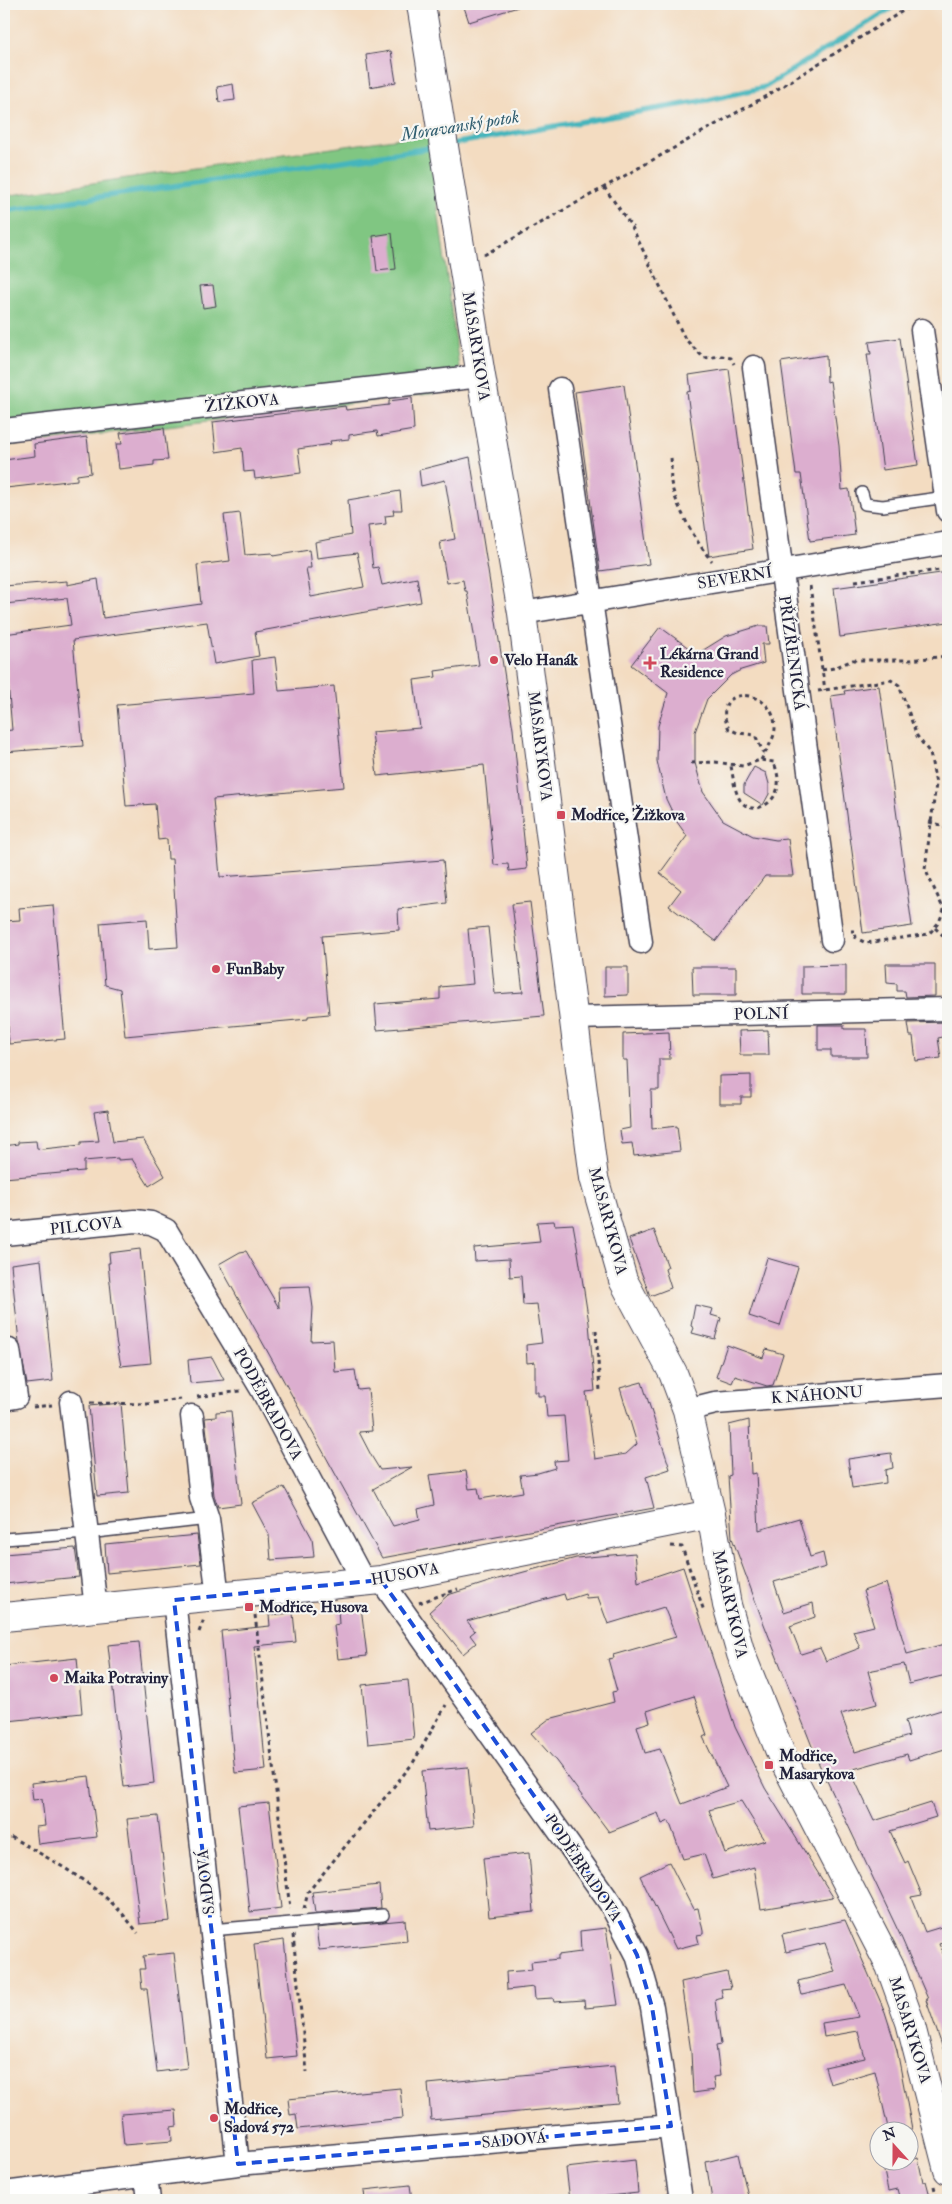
<svg xmlns="http://www.w3.org/2000/svg" width="952" height="2204" viewBox="0 0 952 2204" font-family="'IM FELL Double Pica',serif">
<rect width="100%" height="100%" fill="#f6f6f2"/>
<filter id="ink" filterUnits="userSpaceOnUse"><feTurbulence type="fractalNoise" baseFrequency=".02" numOctaves="2"/><feDisplacementMap in="SourceGraphic" scale="10" xChannelSelector="R" yChannelSelector="G"/><feConvolveMatrix kernelMatrix="1 2 1 2 8 2 1 2 1" color-interpolation-filters="sRGB"/></filter>
<filter id="wash" filterUnits="userSpaceOnUse"><feTurbulence type="fractalNoise" baseFrequency=".0096" numOctaves="4" result="noise"/><feDisplacementMap in="SourceGraphic" scale="20" xChannelSelector="R" yChannelSelector="G"/><feGaussianBlur stdDeviation="1.12" result="paint"/><feColorMatrix in="noise" values="0 0 0 0 0 0 0 0 0 0 0 0 0 0 0 0 0 1.4 0 .05"/><feComposite in="paint" operator="in"/></filter>
<g filter="url(#wash)">
<rect width="100%" height="100%" fill="#f3dcc1"/>
<path fill="#80c682" stroke="#51745e" d="M428,134L462,390L4,446V196Z"/>
<g fill="none" stroke-linecap="round" stroke-linejoin="round">
<path stroke="#45b5bc" stroke-width="5.5" d="M451,144L708,100L765,87L898,4
M4,211L437,147"/>
</g>
<g id="blocks">
<path fill="#dcaecf" fill-rule="evenodd" d="M473,4H517L518,7L469,22L464,7Z
M391,51L396,82L370,87L366,55Z
M233,84L235,100L219,102L217,87Z
M392,233L396,269L377,271L373,236Z
M213,285L216,306L203,308L200,286Z
M900,338L918,465L883,470L867,354H871L869,342Z
M826,355L827,382L830,381L839,446L842,490L849,489L855,535L810,541L801,474H796L781,362Z
M729,369L753,549L709,556L687,392L691,391L689,375Z
M624,385L649,564L600,571L575,392Z
M412,398L414,430L378,436L377,431L349,435V439L330,441L331,444L298,449L301,473L255,479L254,471L244,472L242,448L216,452L213,422L345,406L346,410L389,405V401Z
M164,428L168,460L154,461V465L119,469L116,444H122L120,433Z
M87,437L91,473L77,475V480L6,488L4,460L35,456L34,444Z
M470,457L513,729L527,869L509,871L508,864L494,865L484,765L377,776L372,732L420,728L414,680L436,677L435,671L479,665L467,591H465L463,580L447,583L440,542L455,539L445,480L421,486L419,470Z
M400,491L402,510H393L394,515L385,516L386,524L368,526L373,568L378,567L382,585L417,578L421,602L255,632L259,656L214,664L207,622L73,640L83,746L4,752V731L12,730L4,634L71,625L67,598L4,604V586L67,581V585L98,579L103,618L201,604L197,565L230,561L224,515L240,513L245,555L272,553L273,556L309,550L311,568H306L311,597L364,587L357,553L317,558L315,542L351,535L348,500Z
M948,572V622L840,637L834,588Z
M759,626H767L769,644H762L764,663L741,670L731,675L707,699L695,732V763L703,792L723,820L753,836L776,840L788,839L793,876H765L716,941L669,906L681,890L660,873L687,836L677,822L666,799L657,761L658,726L668,693L631,665L660,627L697,654L726,636Z
M275,657L279,691L334,686L344,787L213,799L220,877L443,860L447,903L398,909L399,930L322,936L329,1014L308,1016V1019L125,1036L120,989L105,985L100,923L147,919L149,949L178,947L172,859H168L167,839L158,840L155,804L126,806L117,705L254,693L252,660Z
M879,686L912,926L863,933L831,696L845,694L844,691Z
M754,767L766,773L769,784V794L763,805L744,793V785Z
M530,902L544,1016L377,1030L375,1004L440,999V987L473,984L468,929L488,927L495,994L523,992L512,904Z
M53,905L65,1039L9,1044L8,1026H4V921L20,920L19,908Z
M886,964H935V996L906,997L905,991H897V984L887,983Z
M846,965V994H802V966Z
M605,967H628V995L605,996Z
M692,967H736V995H693Z
M948,1022V1036L938,1038L941,1058L916,1061L913,1036H910L908,1023Z
M818,1025H844V1029H866L867,1057H831V1050H818Z
M768,1030L769,1055H740L739,1031Z
M669,1032L670,1059H659V1090H651L652,1129L677,1126L680,1151L634,1156L632,1143L622,1144L620,1130L630,1128L627,1060H623V1034Z
M751,1075V1097H741V1104H719V1076Z
M108,1110L113,1142L143,1139L165,1176L149,1186L132,1159L118,1160V1158L84,1161V1171L4,1178V1146L18,1144V1142L36,1141L37,1148L43,1149L81,1145V1142L99,1141L94,1112Z
M554,1221L555,1225L573,1224L578,1252L589,1323L595,1391L586,1392L595,1459L626,1454L637,1444L620,1388L642,1382L670,1469L646,1477L654,1508L382,1558L219,1264L240,1252L246,1251L279,1308L278,1287L310,1286L313,1308L311,1341L333,1340L335,1372L355,1370L358,1390L368,1389L372,1431L359,1432L372,1457L380,1470L412,1467L373,1489L393,1526L420,1519L418,1509L434,1505L429,1475L466,1471L469,1489L478,1488L480,1499L523,1492L520,1475L538,1473L555,1468L554,1461L568,1460L564,1416L547,1417L545,1396H538V1392H535V1362L527,1363L526,1345L542,1343L537,1304L523,1305L521,1276L510,1277L509,1259L475,1261L474,1248L540,1242L537,1222Z
M654,1230L668,1267L665,1269L671,1288L650,1296L629,1239Z
M140,1249L151,1363L121,1366L116,1340L108,1263H110L109,1253Z
M767,1258L798,1267L780,1326L749,1316Z
M41,1260L53,1381L27,1384L19,1342L11,1264Z
M695,1305L713,1309L711,1315L721,1318L715,1339L692,1333L694,1328L691,1326Z
M727,1345L763,1358L766,1349L783,1354L773,1385L767,1386L735,1376L732,1383L716,1377Z
M212,1357L224,1380L190,1383L188,1360Z
M121,1403L129,1493L97,1496L89,1406Z
M231,1411L241,1504L218,1507L214,1495L205,1418L216,1417V1412Z
M749,1420L751,1474L756,1473L759,1530L799,1518L810,1557L823,1553L826,1567L774,1582L784,1612L813,1603L815,1617L790,1626L801,1654L820,1648L826,1661L860,1648L853,1631L874,1626L863,1591L886,1583L907,1654L948,1643V1664L944,1665L946,1675L909,1684L904,1664L868,1671L877,1704L841,1714L855,1752L909,1736L905,1721L948,1708V1748L909,1760L907,1754L850,1770L874,1821L931,1803L936,1817L890,1831L905,1863L908,1861L922,1895L911,1897L925,1932L948,1925V1941L939,1944L948,1965V2057H946L926,2000L928,1999L902,1939L819,1764L762,1619L732,1538L728,1476L731,1475L729,1425Z
M891,1453L893,1468L885,1470L886,1483L852,1488L848,1459Z
M284,1487L312,1538L314,1557L271,1560L269,1535L252,1503Z
M197,1535L201,1564L107,1573L105,1544Z
M75,1548L79,1577L4,1584V1554Z
M635,1553L638,1582L683,1567L735,1727L765,1788L833,1897L761,1909L754,1867L713,1879L704,1854L683,1859L669,1821L662,1824L658,1813L609,1832L556,1761L531,1733L549,1719L614,1702L612,1692L617,1691L608,1659L614,1658L613,1655L676,1637L664,1607L608,1624L598,1597L586,1598L585,1594L566,1600L564,1594L467,1621L475,1631L470,1635L476,1643L463,1654L429,1612L448,1595L498,1579L576,1558ZM694,1696L707,1735L703,1737L727,1787L682,1804L660,1749L645,1753L637,1726L650,1722L647,1711ZM741,1801L765,1840L725,1853L709,1810Z
M361,1607L367,1656L338,1659L334,1625L339,1624L338,1609Z
M293,1613L296,1642L254,1646L266,1770L235,1773L221,1631L270,1626L269,1615Z
M139,1642L154,1783L124,1787L108,1645Z
M77,1658L82,1713L8,1721L6,1704H4V1666Z
M408,1680L414,1739L368,1744L362,1685Z
M468,1767L474,1826L428,1831L422,1771Z
M89,1776L97,1837L38,1844L36,1827L45,1826L42,1799L33,1800L31,1783Z
M269,1803L281,1908L250,1912L238,1806Z
M158,1816L170,1921L140,1924L127,1819Z
M529,1853L534,1912L489,1917L483,1858Z
M669,1862L693,1909L698,1908L703,1931V1934L697,1935L699,1943L676,1949L640,1876Z
M379,1885L381,1908L315,1913L312,1892Z
M405,1920L407,1941L319,1950L316,1928Z
M845,1920L885,2012L897,2050L912,2129L889,2132L875,2071L830,2084L825,2067L865,2058L858,2031L824,2037L822,2023L859,2017L846,1985L802,1995L798,1981L835,1972L825,1943L786,1952L782,1934Z
M606,1928L618,2005L585,2008L584,2000L554,2002L553,1998L535,1999L534,1987L507,1990L506,1972L532,1970L531,1962L558,1959V1955L581,1952L580,1931Z
M284,1940L297,2056L267,2059L254,1944Z
M174,1953L187,2068L157,2072L147,1989H142L140,1969H145L143,1956Z
M727,1972L731,1988L721,1989L723,1998L715,2000L721,2044L716,2045L720,2076L713,2077L715,2090L693,2093L691,2052L681,1982Z
M614,2066L618,2103L431,2120L428,2084Z
M400,2088L403,2118L298,2129L296,2114L290,2115L288,2099Z
M176,2110L177,2126L171,2127L172,2141L124,2145L121,2114Z
M738,2154L749,2200H712L706,2162Z
M918,2158L923,2182L926,2181L931,2200H900L897,2189L888,2191L883,2166Z
M635,2160L638,2193L570,2200L566,2168Z
M410,2185L412,2200H365L364,2190Z"/>
</g>
</g>
<g filter="url(#ink)">
<use href="#blocks" fill-opacity="0" stroke="#413e4f" stroke-width="1"/>
<g fill="none" stroke-linecap="round" stroke-linejoin="round">
<g stroke="#413e4f" stroke-width="14">
<path id="service" d="M862,493L865,504L883,506L946,497
M4,1539L87,1533L208,1519
M211,1930L383,1915"/>
</g>
<g stroke="#413e4f" stroke-width="25">
<path id="minor" d="M922,330L948,511
M754,367L832,940
M560,389L641,942
M4,430L481,376
M522,613L948,543
M574,1018L948,1009
M4,1234L135,1221L151,1223L166,1230L261,1388L364,1582
M4,1399L16,1397L9,1350
M71,1402L96,1608
M687,1410L715,1403L948,1385
M192,1416L201,1498L208,1519L218,1596
M381,1580L610,1903L637,1955L652,2007L681,2200
M174,1600L238,2164
M146,2176L149,2200
M4,2193L238,2164L671,2126"/>
</g>
<g stroke="#413e4f" stroke-width="30">
<path id="tertiary" d="M421,4L481,376L522,613L594,1178L623,1280L673,1373L687,1410L711,1514L727,1605L741,1654L783,1759L890,1966L910,2022L948,2170
M4,1617L381,1580L711,1514"/>
</g>
<path stroke="#413e4f" stroke-width="3" stroke-dasharray="4 4" stroke-linecap="butt" d="M604,187L632,227L685,339L704,358L722,356L731,358L734,364
M484,255L768,95L914,4
M671,458C672,466 670,474 671,482C674,503 698,546 712,561
M855,581L948,569
M810,586L825,690
M822,670L834,668L853,660H909L948,656
M818,691L891,680L899,685L917,736L930,753L936,784L925,869L944,910L939,922L929,934L866,943L856,938L855,931H851
M761,760C766,751 775,738 775,728C775,685 707,684 729,729L738,733L755,735L764,754
M691,763L715,762L743,766L760,760L774,762C776,769 779,777 778,785C777,803 752,818 740,800C734,790 733,776 731,766
M929,822L941,825L948,830
M935,928L948,940
M596,1330L600,1391
M197,1397L241,1391
M90,1403L148,1404L181,1399
M33,1407L52,1405
M671,1546L682,1547L704,1611
M419,1603L458,1589
M255,1615L290,1909
M199,1632L204,1619
M4,1833C42,1855 84,1876 116,1907C124,1915 131,1924 138,1933
M304,1909L308,1892L413,1763L446,1705
M293,1935L307,2072
M934,2186L937,2200"/>
<use href="#service" stroke="#fff" stroke-width="11"/>
<use href="#minor" stroke="#fff" stroke-width="22"/>
<use href="#tertiary" stroke="#fff" stroke-width="28"/>
</g>
</g>
<path fill="none" stroke="#1d4ed8" stroke-width="4" stroke-dasharray="10 6" stroke-linejoin="round" d="M381,1580L610,1903L637,1955L652,2007L671,2126L238,2164L174,1600Z"/>
<g fill="#d1495b" stroke="#f6f6f2" stroke-width="2">
<circle cx="494" cy="660" r="5"/>
<path d="M647.5 655.5h5v5h5v5h-5v5h-5v-5h-5v-5h5z"/>
<rect x="556" y="810" width="10" height="10" rx="2.5"/>
<circle cx="216" cy="969" r="5"/>
<rect x="244" y="1602" width="10" height="10" rx="2.5"/>
<circle cx="54" cy="1678" r="5"/>
<rect x="764" y="1760" width="10" height="10" rx="2.5"/>
<circle cx="214" cy="2118" r="5"/>
</g>
<g text-anchor="middle" dominant-baseline="central" stroke-width="4.5" stroke-linejoin="round" paint-order="stroke">
<g font-size="16" fill="#22223b" stroke="#f6f6f2">
<text transform="translate(476 346) rotate(81)">MASARYKOVA</text>
<text transform="translate(242 403) rotate(-6)">ŽIŽKOVA</text>
<text transform="translate(735 578) rotate(-9)">SEVERNÍ</text>
<text transform="translate(792 653) rotate(82)">PŘÍZŘENICKÁ</text>
<text transform="translate(540 746) rotate(83)">MASARYKOVA</text>
<text transform="translate(761 1014) rotate(-1)">POLNÍ</text>
<text transform="translate(608 1221) rotate(75)">MASARYKOVA</text>
<text transform="translate(86 1226) rotate(-6)">PILCOVA</text>
<text transform="translate(817 1395) rotate(-4)">K NÁHONU</text>
<text transform="translate(268 1404) rotate(61)">PODĚBRADOVA</text>
<text transform="translate(405 1574) rotate(-10)">HUSOVA</text>
<text transform="translate(730 1604) rotate(77)">MASARYKOVA</text>
<text transform="translate(583 1868) rotate(56)">PODĚBRADOVA</text>
<text transform="translate(206 1882) rotate(-96)">SADOVÁ</text>
<text transform="translate(910 2030) rotate(73)">MASARYKOVA</text>
<text transform="translate(514 2140) rotate(-5)">SADOVÁ</text>
</g>
<g font-size="16" font-weight="bold" fill="#22223b" stroke="#f6f6f2" text-anchor="start">
<text x="660" y="654">Lékárna Grand<tspan x="660" dy="18">Residence</tspan></text>
<text x="504" y="660">Velo Hanák</text>
<text x="571" y="815">Modřice, Žižkova</text>
<text x="226" y="969">FunBaby</text>
<text x="259" y="1607">Modřice, Husova</text>
<text x="64" y="1678">Maika Potraviny</text>
<text x="779" y="1756">Modřice,<tspan x="779" dy="18">Masarykova</tspan></text>
<text x="224" y="2109">Modřice,<tspan x="224" dy="18">Sadová 572</tspan></text>
</g>
<g font-size="18" font-style="italic" fill="#305d6f" stroke="#f6f6f2">
<text transform="translate(460 126) rotate(-9)">Moravanský potok</text>
</g>
</g>
<rect width="952" height="2204" fill="none" stroke="#f6f6f2" stroke-width="20"/>
<g transform="translate(894 2146) rotate(339)"><circle r="24" fill="#f6f6f2" stroke="#a1a1a9"/>
<path d="M0-4L9 19L0 12L-9 19Z" fill="#d1495b"/>
<text y="-8" font-size="14" font-weight="bold" text-anchor="middle" fill="#22223b">N</text>
</g>
</svg>
